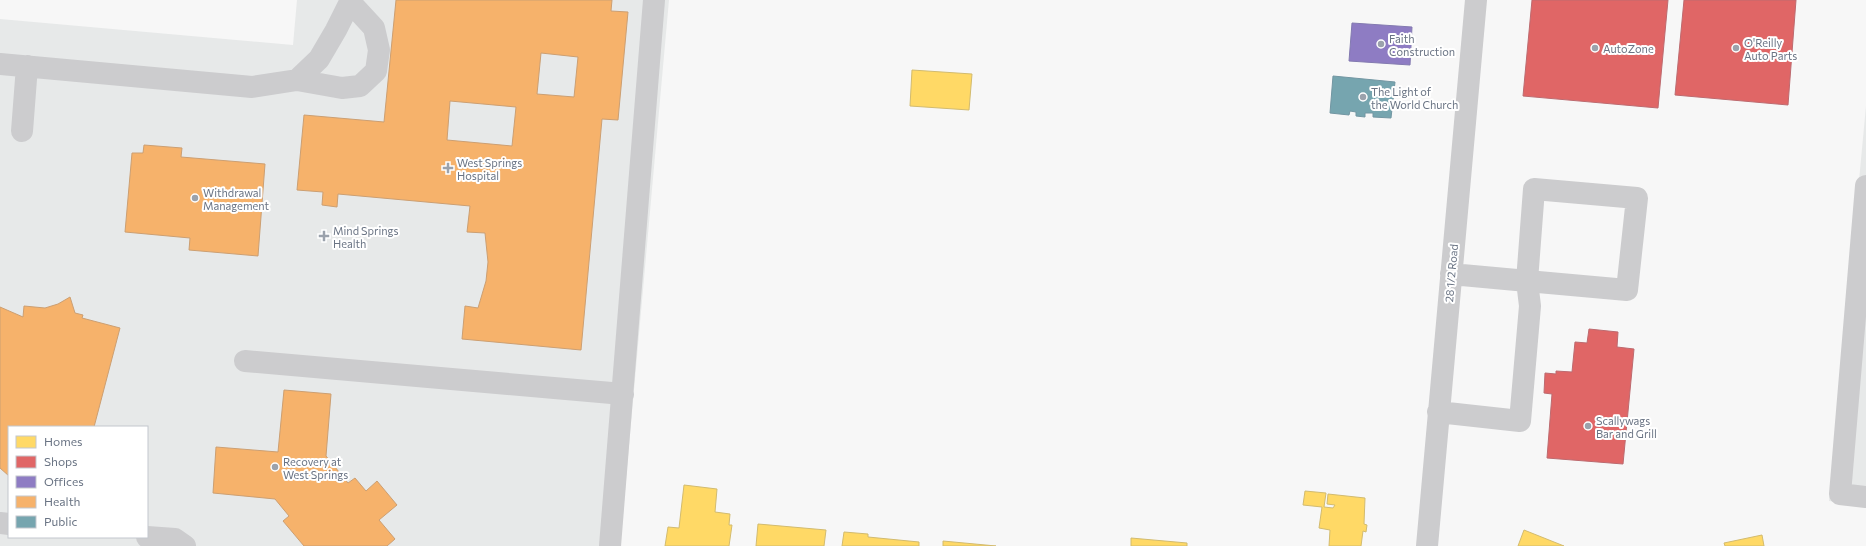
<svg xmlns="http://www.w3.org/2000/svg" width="1866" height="546" viewBox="0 0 1866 546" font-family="Commissioner,sans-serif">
<rect width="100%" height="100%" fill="#f7f7f7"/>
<path fill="#e7e9e9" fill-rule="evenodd" d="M297,0H669L620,546H0V19L293,45ZM9,427H147V537H9Z
M1866,106V505L1829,501Z"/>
<path fill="#ffd966" stroke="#d2bb6f" d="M912,70L972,74L969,110L910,106Z
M684,485L717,489L715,512L730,514L729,525H732L729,546H665L668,527L679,528Z
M1305,491L1326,493L1324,507L1333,508L1335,505L1327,504L1328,494L1365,498L1364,524L1367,525L1366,532L1363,531L1361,546H1329L1330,530L1319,528L1322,507L1303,505Z
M758,524L826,530L824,546H756Z
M1524,530L1564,546H1518Z
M844,532L868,534V537L919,542V546H842Z
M1762,535L1764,546H1725L1724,543Z
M1131,538L1187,543V546H1131Z
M943,541L996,546H943Z"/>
<path fill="#e06666" stroke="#bd6a6f" d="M1532,0H1668L1658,108L1523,96Z
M1684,0H1796L1788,105L1675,95Z
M1589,329L1618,332L1617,347L1634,349L1623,464L1547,458L1552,394L1544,393L1545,373L1556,374V371L1572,372L1575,342L1587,343Z"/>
<path fill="#8e7cc3" stroke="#837ab0" d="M1352,23L1412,27L1410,65L1349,61Z"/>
<path fill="#f6b26b" stroke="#cc9f72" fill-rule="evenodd" d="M396,0H612L611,11L628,12L618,120L602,119L581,350L462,339L465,306L478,308L486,281L488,262L485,233L467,232L470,206L338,194L337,207L322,205L323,192L297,190L304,115L384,122ZM541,53L578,57L574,97L537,94ZM450,101L516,107L512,146L447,140Z
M144,145L182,148L181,157L265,164L258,256L189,250L190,238L125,232L132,153H143Z
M70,297L75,313L83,315L82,318L120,328L94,427H9V476L0,468V307L23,317L24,306L45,308L58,304Z
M284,390L331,394L326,456L348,483L355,478L366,491L377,481L397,505L379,520L395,539L387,546H304L283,521L289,516L275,499L213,493L216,447L278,452Z"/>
<path fill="#76a5af" stroke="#7296a2" d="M1333,76L1395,82L1391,118L1373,117V113H1365V117L1356,116V112L1350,111L1349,115L1330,113Z"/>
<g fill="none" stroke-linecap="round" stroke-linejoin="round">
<path stroke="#ccccce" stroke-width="22" d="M0,64L252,87L297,80L342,88L360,86L376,71L379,50L374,28L350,2L336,30L319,59L297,80
M22,131L27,66
M1866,186L1840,494L1866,497
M1534,189L1637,198L1627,290L1527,281Z
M245,361L623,394
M1438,412L1520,421L1530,306L1527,281L1451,274
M0,523L9,524
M147,537L175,539L185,546
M610,546L654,0
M1427,546L1476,0"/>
</g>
<g fill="#9ba2ac" stroke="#fff" stroke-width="1.5">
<circle cx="1381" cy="44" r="4"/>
<circle cx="1595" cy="48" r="4"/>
<circle cx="1736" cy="48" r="4"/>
<circle cx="1363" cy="97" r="4"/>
<path d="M446 162h4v4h4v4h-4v4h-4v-4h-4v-4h4z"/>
<circle cx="195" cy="198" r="4"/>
<path d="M322 230h4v4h4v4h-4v4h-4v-4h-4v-4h4z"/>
<circle cx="1588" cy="426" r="4"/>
<circle cx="275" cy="467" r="4"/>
</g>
<g text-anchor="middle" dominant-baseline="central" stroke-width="4" stroke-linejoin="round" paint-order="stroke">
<g font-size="11" fill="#6a7484" stroke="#fff" text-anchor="start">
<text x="1389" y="38">Faith<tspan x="1389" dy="13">Construction</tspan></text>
<text x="1744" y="42">O'Reilly<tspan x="1744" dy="13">Auto Parts</tspan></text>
<text x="1603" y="48">AutoZone</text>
<text x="1371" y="91">The Light of<tspan x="1371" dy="13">the World Church</tspan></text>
<text x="457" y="162">West Springs<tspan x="457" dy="13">Hospital</tspan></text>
<text x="203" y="192">Withdrawal<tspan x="203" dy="13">Management</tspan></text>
<text x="333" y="230">Mind Springs<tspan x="333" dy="13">Health</tspan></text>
<text x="1596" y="420">Scallywags<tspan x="1596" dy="13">Bar and Grill</tspan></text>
<text x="283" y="461">Recovery at<tspan x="283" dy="13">West Springs</tspan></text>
</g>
<g font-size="11" fill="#6a7484" stroke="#fff">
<text transform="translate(1451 273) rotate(-85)">28 1/2 Road</text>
</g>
</g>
<rect x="8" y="426" width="140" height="112" fill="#ffffff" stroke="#c3c7ce"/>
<rect x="16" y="436" width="20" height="12" fill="#ffd966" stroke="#c3c7ce"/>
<text x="44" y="446" font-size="12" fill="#6a7484">Homes</text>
<rect x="16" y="456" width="20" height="12" fill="#e06666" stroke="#c3c7ce"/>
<text x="44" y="466" font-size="12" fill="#6a7484">Shops</text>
<rect x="16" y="476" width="20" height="12" fill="#8e7cc3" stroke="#c3c7ce"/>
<text x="44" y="486" font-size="12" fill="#6a7484">Offices</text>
<rect x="16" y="496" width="20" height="12" fill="#f6b26b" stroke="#c3c7ce"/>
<text x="44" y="506" font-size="12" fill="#6a7484">Health</text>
<rect x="16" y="516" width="20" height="12" fill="#76a5af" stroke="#c3c7ce"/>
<text x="44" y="526" font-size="12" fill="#6a7484">Public</text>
</svg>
